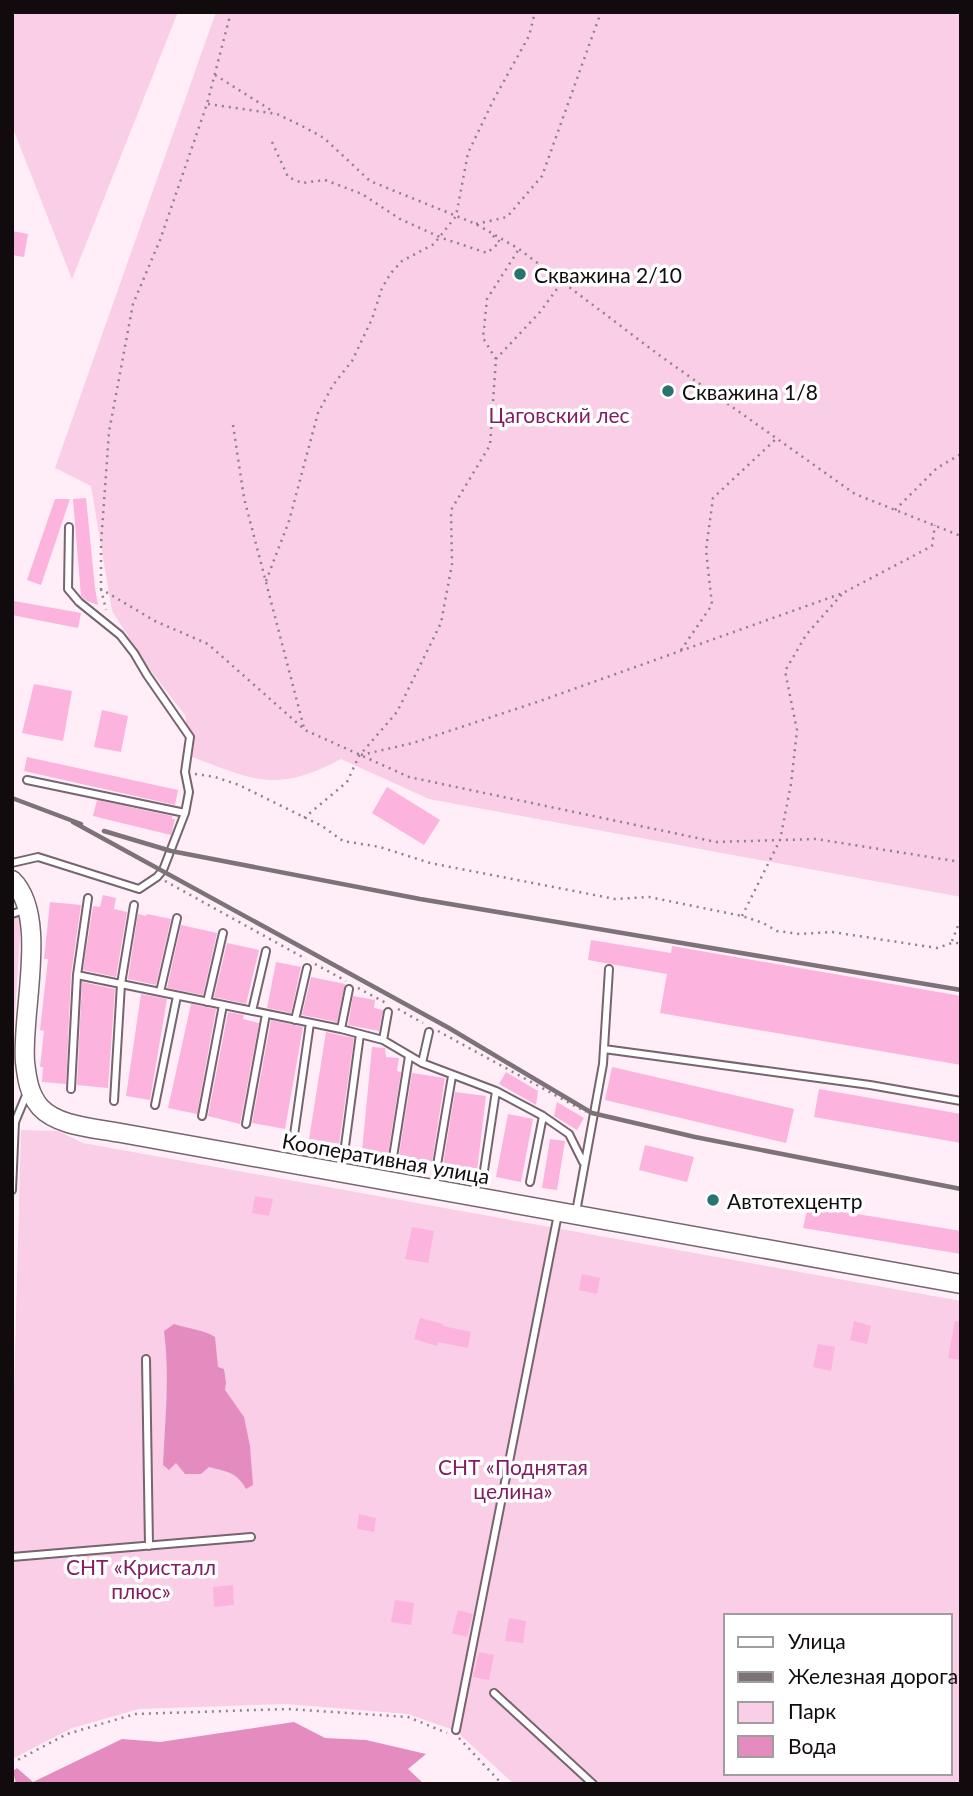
<svg xmlns="http://www.w3.org/2000/svg" width="973" height="1796" viewBox="0 0 973 1796" font-family="Lato,sans-serif">
<rect width="100%" height="100%" fill="#ffeef7"/>
<path fill="#facee6" fill-rule="evenodd" d="M15,12H178L72,279L12,126V29Z
M216,12H961V897L429,799L341,759C277,793 256,781 192,757L185,715L147,666L112,611L91,486L55,468Z
M12,908L21,919L12,1061Z
M21,1130L58,1131L83,1143L961,1301V1784H514L456,1731L442,1726L408,1714L286,1704L139,1709L72,1728L12,1759V1465ZM726,1616H950V1773H726Z"/>
<path fill="#e48cc0" d="M174,1324C189,1329 202,1329 215,1337L218,1367L224,1369L226,1383L225,1390L244,1417L250,1446L253,1485L246,1489C236,1471 227,1472 209,1467L201,1474H185L176,1463L169,1470L163,1465C165,1421 170,1375 164,1331Z
M294,1722L325,1738L366,1740L426,1754L408,1769L424,1784H16L13,1771L17,1768L33,1782L122,1739L160,1742Z"/>
<path fill="#fcb3dd" d="M12,231L28,234L24,257L12,255Z
M86,498L95,588L98,605L87,601L81,596L73,499Z
M55,499H70L41,585L27,580Z
M14,601L81,613L78,628L12,615Z
M34,684L72,691L63,741L22,733Z
M102,710L128,716L121,752L94,747Z
M27,757L178,790L175,805L24,771Z
M387,787L440,820L424,845L372,813Z
M97,800L172,816V819H175L171,835L93,816Z
M103,895L116,898L114,909L127,912L116,977L83,970L93,906L100,907Z
M50,902L81,905L71,975L66,1084L42,1082L43,1067H40L44,1031L40,1030L48,959H44Z
M138,914L146,916L147,914L171,919L156,985L128,979Z
M181,925L217,933L203,995L167,988Z
M591,940L671,953L672,946L961,996V1065L660,1013L667,974L588,960Z
M227,943L259,950L246,1004L214,997Z
M276,962L301,967L291,1013L267,1008Z
M311,977L345,984L337,1022L302,1015Z
M82,982L115,989L108,1088L77,1085Z
M141,994L167,999L150,1100L126,1096Z
M353,996L375,1000L374,1008L383,1010L379,1031L348,1025Z
M191,1004L216,1009L197,1114L168,1108Z
M228,1012L244,1015L243,1019L259,1023L240,1124L208,1116Z
M271,1020L303,1027L285,1129L252,1123Z
M326,1032L354,1038L339,1144L309,1139Z
M372,1047L385,1048L386,1057L399,1058L397,1071L401,1072L388,1154L362,1151Z
M612,1067L794,1109L786,1143L605,1100Z
M506,1072L538,1091L536,1105L499,1084Z
M412,1073L445,1078L432,1162L406,1159V1156L399,1155Z
M819,1089L961,1114V1143L814,1117Z
M455,1092L486,1096L477,1171L451,1167V1165L443,1164Z
M557,1102L584,1118L577,1130L554,1116Z
M508,1114L533,1119L521,1182L496,1177Z
M550,1139L565,1141L557,1190L542,1188Z
M645,1145L694,1157L687,1182L639,1170Z
M255,1196L273,1199L269,1216L252,1213Z
M808,1206L961,1231V1254L803,1228Z
M412,1227L434,1231L428,1263L405,1259Z
M582,1274L600,1278L597,1294L579,1290Z
M420,1318L443,1324V1326L471,1332L468,1348L438,1342L437,1346L414,1339Z
M854,1321L871,1326L867,1344L850,1340Z
M955,1321L961,1322V1360L948,1358Z
M818,1344L835,1347L831,1371L813,1367Z
M359,1514L376,1518L374,1532L357,1529Z
M233,1585L234,1605L214,1607L213,1587Z
M395,1600L414,1603L411,1625L391,1622Z
M458,1610L473,1614L467,1637L452,1633Z
M509,1618L526,1621L523,1643L505,1641Z
M479,1652L494,1655L489,1680L473,1677Z"/>
<g fill="none" stroke-linecap="round" stroke-linejoin="round">
<g stroke="#76656e" stroke-width="10">
<path id="service" d="M27,780L185,813
M12,863L38,857L139,889L157,877L163,870L185,813L189,792L185,772L190,737L147,675L134,653L120,635L79,602L68,589L69,527
M12,914L24,910
M77,975L88,898
M160,992L177,918
M207,1002L223,933
M252,1011L266,951
M295,1020L307,968
M341,1029L349,989
M383,1040L388,1012
M604,1049L870,1085L961,1101
M422,1063L429,1032
M71,1089L77,975L341,1029L383,1040L422,1063L496,1091L543,1116L569,1134L583,1162
M114,1101L121,984L134,905
M155,1105L177,996
M202,1116L223,1005
M246,1124L266,1014
M294,1135L310,1023
M345,1146L360,1034
M393,1157L409,1056
M437,1165L452,1076
M483,1177L496,1091
M530,1182L543,1116
M12,1190L15,1122L27,1093
M576,1212L603,1064L609,969
M146,1359L149,1546
M12,1557L251,1537
M494,1693L593,1784
M456,1730L558,1214"/>
</g>
<g stroke="#76656e" stroke-width="21">
<path id="secondary" d="M12,880C49,916 21,1012 25,1062C27,1079 29,1094 40,1107C58,1127 97,1128 121,1133L961,1284"/>
</g>
<path stroke="#8d8288" stroke-width="2.5" stroke-dasharray="2 5" stroke-linecap="butt" d="M231,12L207,104L160,240L133,304L109,432L101,544V589L155,621L208,644L305,730L409,777L716,842L816,839L961,862
M215,75L274,112
M208,104L277,114L302,126L324,138L370,181L476,224L519,249L659,355L855,494L961,536
M272,142L288,177L302,183L325,180L362,194L400,219L442,238L487,253L500,242L491,234
M476,224L507,217L542,176L601,12
M496,359L483,338L487,299L519,249
M233,425L244,498L304,728
M895,510L937,468L961,454
M266,581L289,521L318,413L333,385L352,361L372,319L382,288L391,273L402,261L434,244L456,216L468,153L494,99L529,36L535,12
M101,589L106,610
M681,650L712,605L706,550L713,498L776,439
M361,755L413,743L540,701L843,593L932,546L935,525
M195,774L215,777L239,785L322,826L343,841L380,847L430,863L615,899L649,897L742,916L763,923L777,931L800,934L832,932L937,948L952,943H961
M304,818L347,782L359,756L397,712L441,623L452,564L451,510L490,445L496,359L540,312L562,282
M165,881L306,959
M742,916L780,840L791,784L797,730L785,671L806,635L843,593
M952,941L961,918
M315,964L346,981
M358,988L386,1003
M398,1009L423,1023
M438,1031L586,1112
M459,1738L502,1784
M12,1763L67,1734L135,1714L288,1709L408,1717L447,1733"/>
<use href="#service" stroke="#fff" stroke-width="6"/>
<use href="#secondary" stroke="#fff" stroke-width="18"/>
<path stroke="#7d7277" stroke-width="4.5" d="M12,798L81,824
M73,822L449,1028L592,1113L695,1137L961,1189
M104,831L171,851L420,899L961,990"/>
</g>
<g fill="#297372" stroke="#fff" stroke-width="2.5">
<circle cx="520" cy="274" r="7"/>
<circle cx="668" cy="391" r="7"/>
<circle cx="713" cy="1200" r="7"/>
</g>
<g text-anchor="middle" dominant-baseline="central" stroke-width="7" stroke-linejoin="round" paint-order="stroke">
<g font-size="21" fill="#110b0e" stroke="#fff" text-anchor="start">
<text x="534" y="274">Скважина 2/10</text>
<text x="682" y="391">Скважина 1/8</text>
<text x="727" y="1200">Автотехцентр</text>
</g>
<g font-size="21" fill="#831d62" stroke="#fff">
<text x="559" y="414">Цаговский лес</text>
<text x="513" y="1466">СНТ «Поднятая<tspan x="513" dy="24">целина»</tspan></text>
<text x="141" y="1566">СНТ «Кристалл<tspan x="141" dy="24">плюс»</tspan></text>
</g>
<g font-size="21" fill="#110b0e" stroke="#fff">
<text transform="translate(386 1158) rotate(10)">Кооперативная улица</text>
</g>
</g>
<rect width="973" height="1796" fill="none" stroke="#110b0e" stroke-width="28"/>
<rect x="724" y="1614" width="228" height="161" fill="#ffffff" stroke="#a09d9f" stroke-width="2"/>
<rect x="738" y="1637" width="35" height="10" fill="#ffffff" stroke="#a09d9f" stroke-width="2"/>
<text x="788" y="1649" font-size="21" fill="#110b0e">Улица</text>
<rect x="738" y="1672" width="35" height="10" fill="#7d7277" stroke="#a09d9f" stroke-width="2"/>
<text x="788" y="1684" font-size="21" fill="#110b0e">Железная дорога</text>
<rect x="738" y="1702" width="35" height="21" fill="#facee6" stroke="#a09d9f" stroke-width="2"/>
<text x="788" y="1719" font-size="21" fill="#110b0e">Парк</text>
<rect x="738" y="1736" width="35" height="21" fill="#e48cc0" stroke="#a09d9f" stroke-width="2"/>
<text x="788" y="1754" font-size="21" fill="#110b0e">Вода</text>
</svg>
